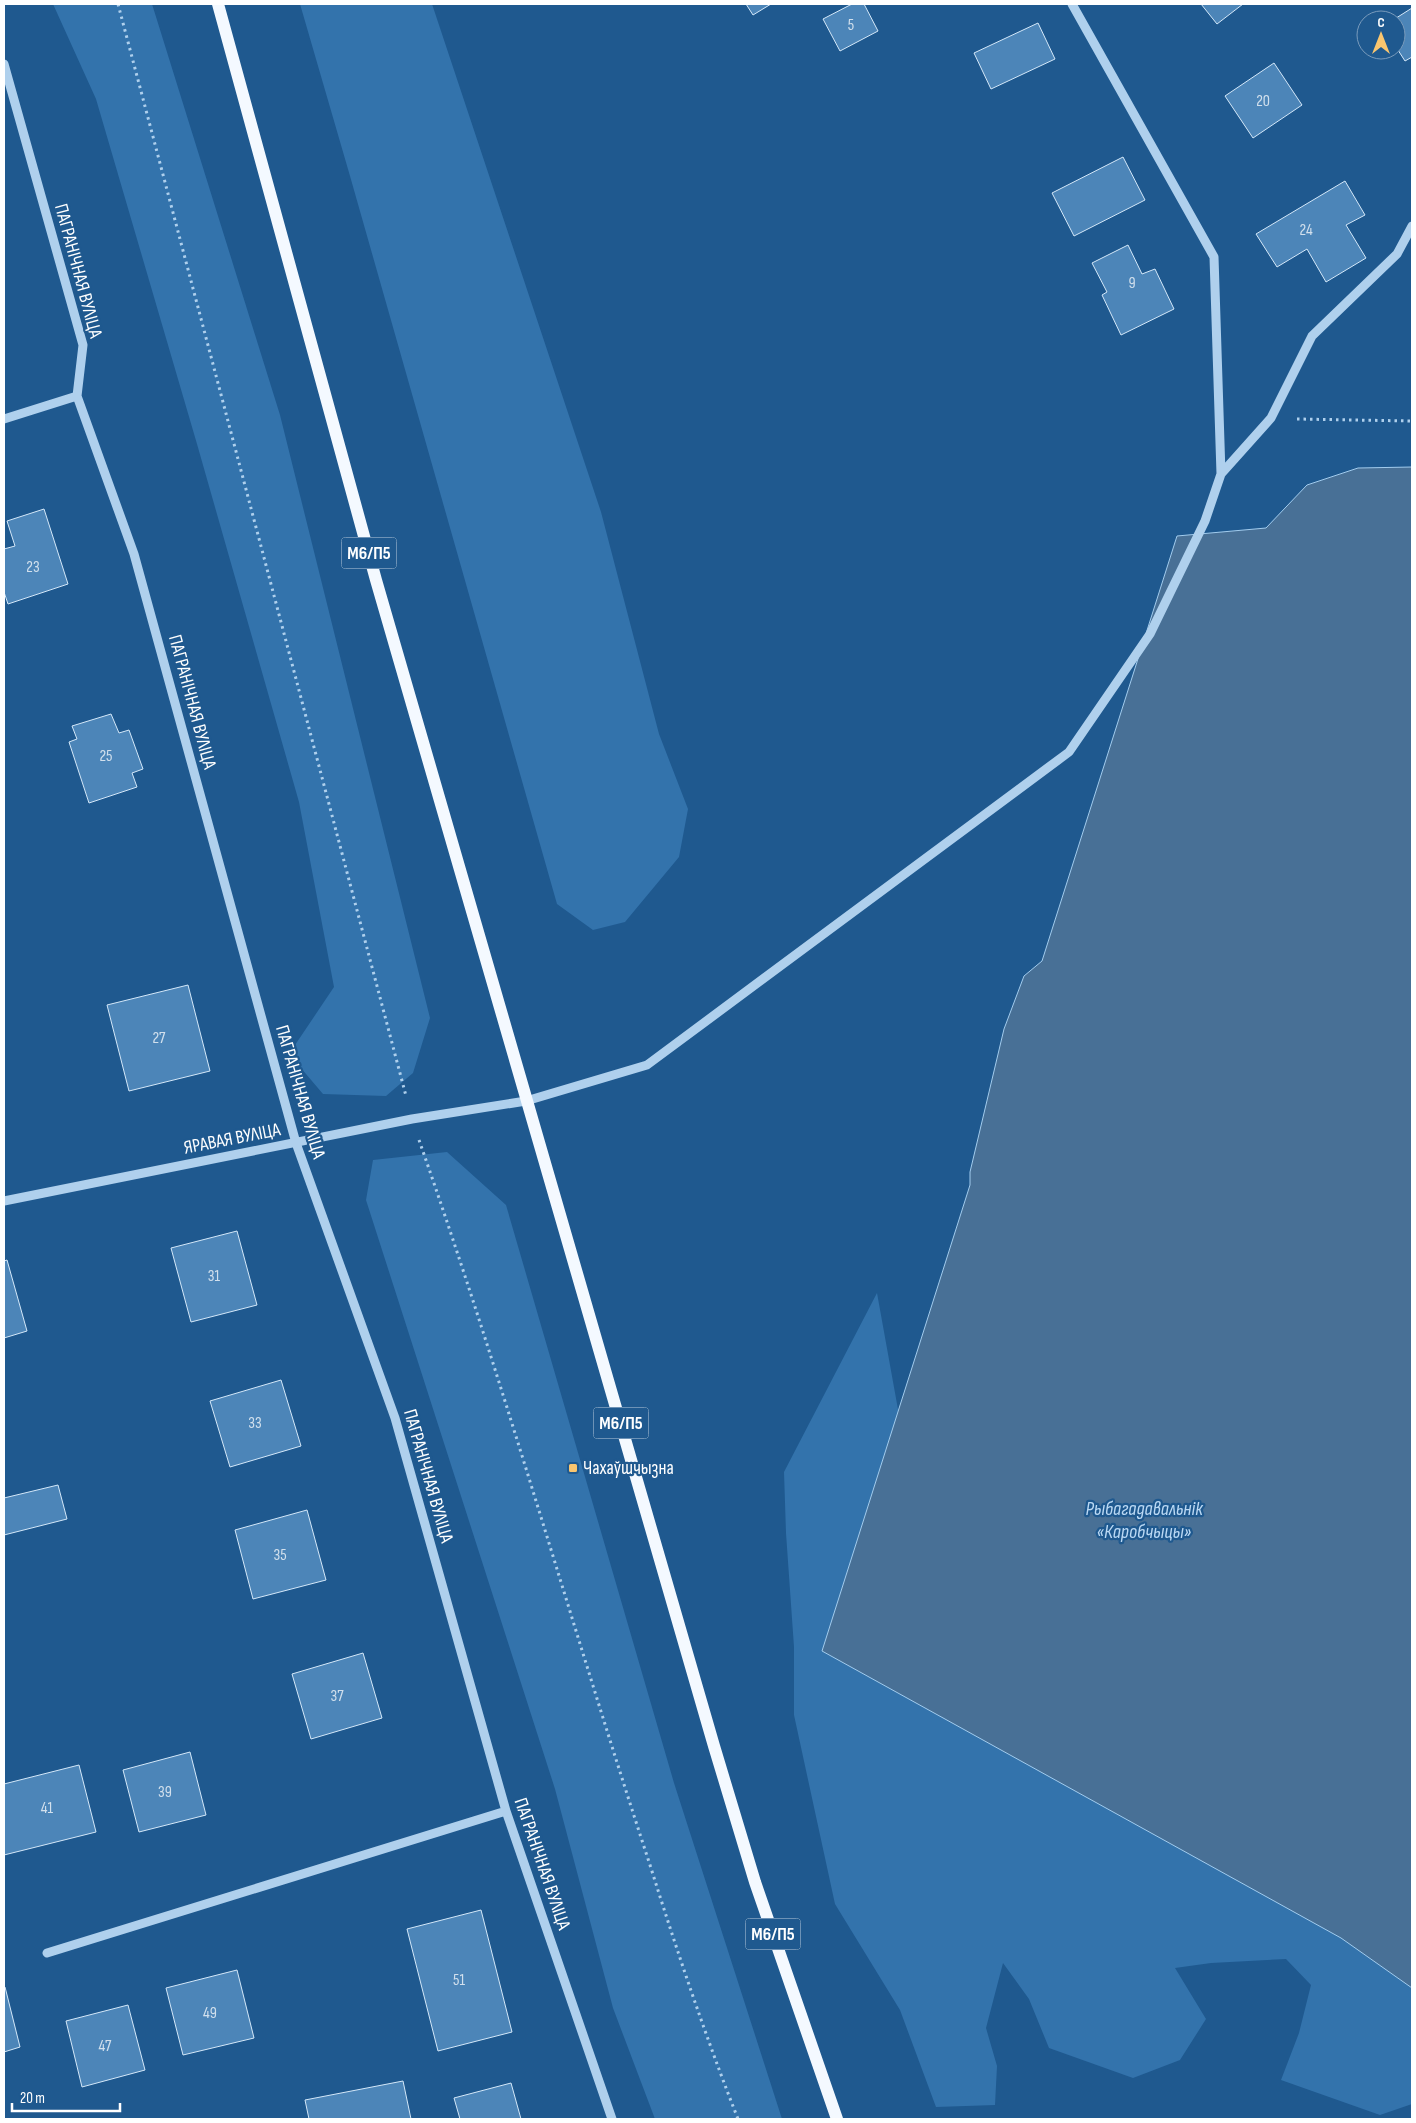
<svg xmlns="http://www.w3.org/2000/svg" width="1416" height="2123" viewBox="0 0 1416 2123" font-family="'Sofia Sans Condensed',sans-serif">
<rect width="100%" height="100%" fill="#1f598f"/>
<path fill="#3373ac" d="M53,4H152L280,415L430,1018L413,1073L386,1096L323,1094L289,1054L334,987L299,802L197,444L96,99Z
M300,4H432L601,512L659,734L688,809L679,857L625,922L593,930L557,904L350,176Z
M447,1152L506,1205L674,1783L782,2119H655L613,2008L555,1789L366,1200L373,1160Z
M877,1293L910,1476L1412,1864V2104L1380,2115L1281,2080L1299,2033L1311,1985L1286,1959L1211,1963L1175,1968L1206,2019L1180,2060L1133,2078L1049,2048L1029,1999L1003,1963L986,2028L997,2066L995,2105L936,2107L900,2010L835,1904L794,1715V1647L786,1533L784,1472Z"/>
<path fill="#487096" stroke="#a2ccee" d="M1412,467V1988L1341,1938L822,1651L970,1185V1172L1004,1029L1024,976L1042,961L1177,536L1266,528L1307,485L1358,468Z"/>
<path fill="#4c85b8" stroke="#d4e8f9" d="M746,4H771L753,15Z
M852,4H864L878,31L840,51L823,19Z
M1201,4H1243L1217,24Z
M1412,8V57L1405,61L1396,47V20H1393Z
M1038,23L1055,59L991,89L974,53Z
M1274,63L1302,105L1253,138L1225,96Z
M1123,157L1145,200L1074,236L1052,193Z
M1345,181L1365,215L1346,225L1366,258L1326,282L1307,249L1277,267L1256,234Z
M1128,245L1142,274L1155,269L1174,309L1121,335L1102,295L1107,292L1092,263Z
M44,509L68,584L8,604L4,592V549L15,546L7,521Z
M111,714L119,733L129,730L143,769L132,773L137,787L89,803L69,742L77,739L72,726Z
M188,985L210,1071L129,1091L107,1005Z
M237,1231L257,1305L191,1322L171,1248Z
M7,1260L27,1331L4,1338V1261Z
M281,1380L301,1446L230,1467L210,1401Z
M58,1485L67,1519L4,1535V1498Z
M307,1510L326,1580L253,1599L235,1530Z
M363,1653L382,1718L311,1739L292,1674Z
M190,1752L206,1815L139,1832L123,1770Z
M79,1765L96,1832L4,1855V1784Z
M481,1910L512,2032L438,2051L407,1929Z
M237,1970L254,2038L183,2055L166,1988Z
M5,1987L20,2047L4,2052V1988Z
M128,2005L145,2070L82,2087L66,2021Z
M403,2081L411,2119H309L305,2100Z
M511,2083L521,2119H460L454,2098Z"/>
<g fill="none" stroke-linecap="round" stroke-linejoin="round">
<path stroke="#afd0ed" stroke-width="3" stroke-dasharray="2.5 4" stroke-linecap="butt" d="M118,4L406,1096
M1297,419L1412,421
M419,1140C503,1380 571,1624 650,1865C677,1951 705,2035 738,2119"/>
<path stroke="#afd0ed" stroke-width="9" d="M4,64L83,345L77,396L134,554L296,1143L395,1418L506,1811L612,2119
M4,419L77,396
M1221,474L1271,418L1312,336L1397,254L1412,226
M4,1201L412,1119L526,1101L647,1065L1069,752L1150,634L1205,521L1221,474L1214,257L1072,4
M47,1953L506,1811"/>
<path stroke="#f4f9ff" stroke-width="12" d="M218,4L376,580L714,1746L755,1882L837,2119"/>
</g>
<rect fill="#fac66f" stroke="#1f598f" stroke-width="2" x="568" y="1463" width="10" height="10" rx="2.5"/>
<g text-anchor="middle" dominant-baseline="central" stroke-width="4.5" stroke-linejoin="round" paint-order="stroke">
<g font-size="16" fill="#d2e0ed">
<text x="851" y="25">5</text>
<text x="1263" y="101">20</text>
<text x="1306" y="230">24</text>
<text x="1132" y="283">9</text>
<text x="33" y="567">23</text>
<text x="106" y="756">25</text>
<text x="159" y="1038">27</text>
<text x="214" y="1276">31</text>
<text x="255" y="1423">33</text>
<text x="280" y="1555">35</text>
<text x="337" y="1696">37</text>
<text x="165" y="1792">39</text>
<text x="47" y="1808">41</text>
<text x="459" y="1980">51</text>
<text x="210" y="2013">49</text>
<text x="105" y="2046">47</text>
</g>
<g fill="#1f598f" stroke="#bccddd" stroke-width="1">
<rect x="341.5" y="537.5" width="55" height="31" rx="4"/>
<rect x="593.5" y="1407.5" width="55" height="31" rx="4"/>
<rect x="745.5" y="1918.5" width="55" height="31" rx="4"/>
</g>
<g font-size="18" font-weight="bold" fill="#fff">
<text x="369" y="553">М6/П5</text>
<text x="621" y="1423">М6/П5</text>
<text x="773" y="1934">М6/П5</text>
</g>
<g font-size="19" fill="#fff" stroke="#1f598f">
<text transform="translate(78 271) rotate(75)">ПАГРАНІЧНАЯ ВУЛІЦА</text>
<text transform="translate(192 702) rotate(75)">ПАГРАНІЧНАЯ ВУЛІЦА</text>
<text transform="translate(300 1092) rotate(74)">ПАГРАНІЧНАЯ ВУЛІЦА</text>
<text transform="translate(232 1139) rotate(-11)">ЯРАВАЯ ВУЛІЦА</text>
<text transform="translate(428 1476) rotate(74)">ПАГРАНІЧНАЯ ВУЛІЦА</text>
<text transform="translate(542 1864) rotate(71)">ПАГРАНІЧНАЯ ВУЛІЦА</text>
</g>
<g font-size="19" fill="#fff" stroke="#1f598f" text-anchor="start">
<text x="583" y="1468">Чахаўшчызна</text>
</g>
<g font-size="20" font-style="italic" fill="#bbd9f4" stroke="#1f598f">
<text x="1144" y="1509">Рыбагадавальнік<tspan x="1144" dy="23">«Каробчыцы»</tspan></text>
</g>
</g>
<rect width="1416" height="2123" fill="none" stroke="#ffffff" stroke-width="10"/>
<g transform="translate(1381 35)"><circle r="24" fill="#1f598f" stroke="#799bbc"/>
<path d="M0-4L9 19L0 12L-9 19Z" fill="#fac66f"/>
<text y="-8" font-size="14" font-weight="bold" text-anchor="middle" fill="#ffffff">С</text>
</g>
<path d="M12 2103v8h108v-8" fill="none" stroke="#ffffff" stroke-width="2.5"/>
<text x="20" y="2103" font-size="15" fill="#ffffff" stroke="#1f598f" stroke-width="4" paint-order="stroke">20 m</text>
</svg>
